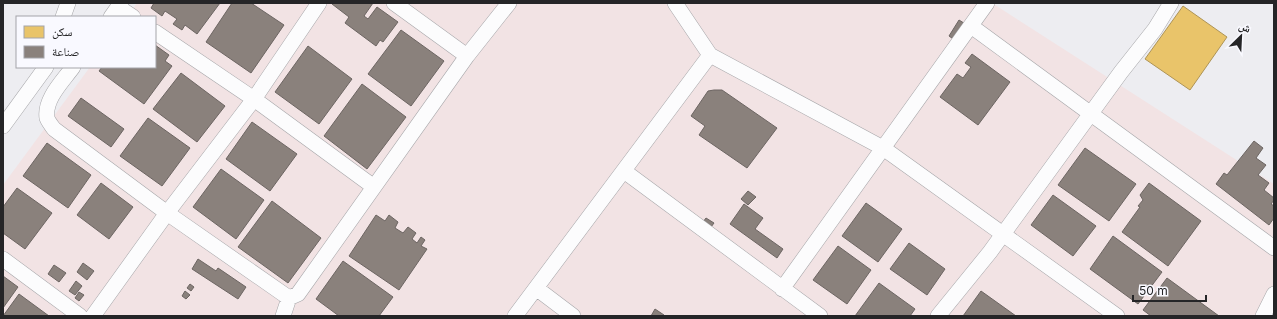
<svg xmlns="http://www.w3.org/2000/svg" width="1277" height="319" viewBox="0 0 1277 319" font-family="Inter,'Noto Naskh Arabic',sans-serif">
<rect width="100%" height="100%" fill="#ededf1"/>
<path fill="#f2e3e4" d="M137,3H992L1274,184V309L1270,316H3V185L90,67H155V17H127Z"/>
<path fill="#e9c46a" stroke="#ae9456" d="M1183,6L1227,37L1190,90L1145,59Z"/>
<path fill="#8a817c" stroke="#6c6562" d="M154,3H220L197,34L185,25L182,30L173,24L177,19L165,11L162,16L151,8Z
M232,3H251L284,25L251,73L206,42Z
M333,3H373L364,16L368,19L377,7L398,22L383,42L380,40L376,46L345,23L349,17L332,4Z
M959,20L967,25L956,41L949,36Z
M401,30L444,61L411,106L368,74Z
M155,45L169,55L165,61L172,66L144,104L99,71L102,67H155Z
M308,46L352,79L319,124L275,92Z
M972,54L1010,82L978,125L940,97L957,74L963,78L971,67L965,63Z
M181,73L225,106L197,142L153,109Z
M362,84L406,117L367,169L324,136Z
M714,90H722L777,128L747,168L699,135L705,126L691,116L708,91Z
M81,98L124,129L111,147L68,116Z
M148,118L190,148L162,186L120,156Z
M252,122L297,154L270,191L226,159Z
M1254,141L1263,148L1256,158L1266,165L1258,175L1269,183L1264,190L1274,198V200L1271,204L1274,206V218L1269,225L1216,184L1224,173L1227,175Z
M47,143L91,175L68,208L23,176Z
M1085,148L1136,184L1109,221L1058,185Z
M221,169L264,200L236,239L193,207Z
M101,183L133,207L109,239L77,215Z
M1149,183L1201,221L1168,266L1122,232L1140,207L1138,206L1143,200L1140,195Z
M17,188L52,213L25,249L3,233V207Z
M748,191L756,197L748,205L741,199Z
M1053,195L1096,226L1073,256L1031,225Z
M272,201L321,238L288,283L238,247Z
M866,203L902,229L878,262L842,236Z
M744,204L763,218L755,229L783,249L777,258L730,224Z
M376,215L385,221L389,215L398,222L395,228L403,233L408,227L416,233L412,239L417,243L421,237L425,240L421,246L427,249L399,290L349,256Z
M706,218L714,223L711,227L703,222Z
M1113,236L1162,272L1138,304L1090,269Z
M909,243L945,269L927,295L890,269Z
M838,246L871,270L847,304L813,280Z
M198,259L216,271L218,268L246,287L238,299L192,269Z
M343,261L393,297L379,316H339L316,299Z
M83,263L94,271L87,280L77,272Z
M54,265L66,273L59,282L48,274Z
M3,276L18,287L3,308Z
M1167,278L1219,316H1151L1143,310Z
M76,281L82,286L75,295L69,291Z
M879,283L915,309L910,316H855Z
M190,284L194,287L191,291L187,288Z
M185,291L190,295L186,299L182,296Z
M981,291L1016,316H963Z
M79,292L84,295L79,301L75,298Z
M19,294L49,316H3Z
M655,309L664,315L663,316H651Z"/>
<g fill="none" stroke-linecap="round" stroke-linejoin="round">
<g stroke="#a6a6a9" stroke-width="16">
<path id="minor" d="M394,3L467,56
M675,3L710,55L883,148L1117,316
M118,7L133,17
M63,17L68,3
M111,17L121,3
M971,26L1274,248
M155,32L254,99L374,187
M73,67C63,81 44,99 47,118C48,121 51,125 54,129L167,213L289,298
M3,126L46,67
M624,171L820,316
M3,259L80,316
M536,288L573,316
M782,289L987,3
M93,316L167,213L254,99L319,3
M283,316L289,298L298,294L467,56L509,3
M515,316L710,55
M938,316L990,252L1121,72L1155,29L1171,3
M1263,316L1274,294"/>
</g>
<use href="#minor" stroke="#fcfcfd" stroke-width="15"/>
</g>
<rect width="1277" height="319" fill="none" stroke="#252527" stroke-width="8"/>
<rect x="16" y="16" width="140" height="52" fill="#f9f9ff" stroke="#a4a4a9"/>
<rect x="24" y="26" width="20" height="12" fill="#e9c46a" stroke="#a4a4a9"/>
<text x="52" y="36" font-size="12" fill="#252527">سكن</text>
<rect x="24" y="46" width="20" height="12" fill="#8a817c" stroke="#a4a4a9"/>
<text x="52" y="56" font-size="12" fill="#252527">صناعة</text>
<g transform="translate(1241 36) rotate(24)" stroke="#f9f9ff" stroke-width="3" paint-order="stroke">
<path d="M0-3L7 15L0 10L-7 15Z" fill="#252527"/>
<text y="-6" font-size="11" font-weight="bold" text-anchor="middle" fill="#252527">ش</text>
</g>
<path d="M1133 295v6h73v-6" fill="none" stroke="#252527" stroke-width="2"/>
<text x="1139" y="295" font-size="12" fill="#252527" stroke="#f9f9ff" stroke-width="3" paint-order="stroke">50 m</text>
</svg>
